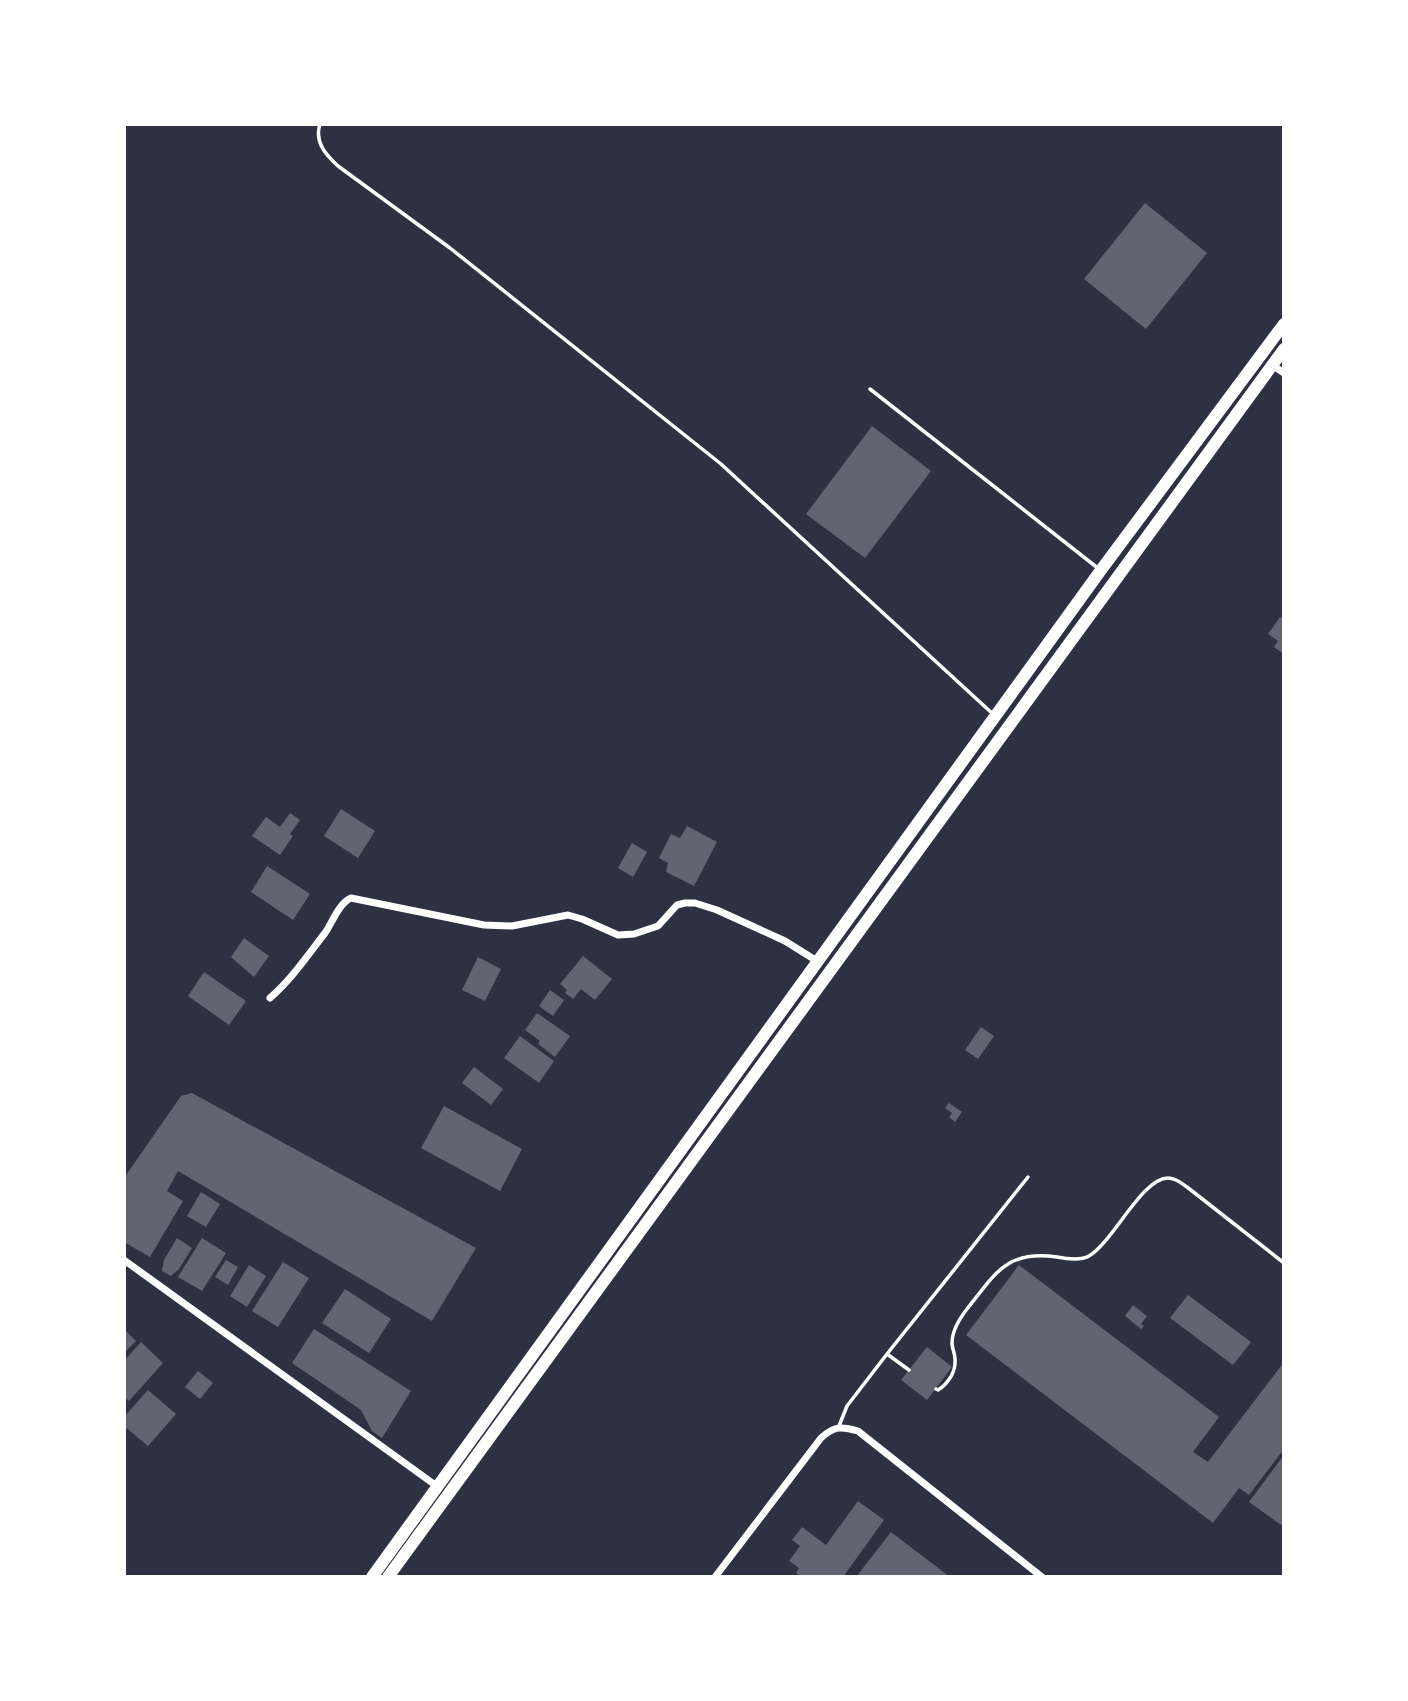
<svg xmlns="http://www.w3.org/2000/svg" width="1408" height="1701" viewBox="0 0 1408 1701" font-family="Barlow,sans-serif">
<rect width="100%" height="100%" fill="#2d3142"/>
<path fill="#626471" d="M1145,203L1207,253L1146,329L1084,279Z
M872,426L931,471L865,558L806,514Z
M1280,617L1284,619V654L1274,647L1278,641L1268,634Z
M341,809L375,831L358,858L324,836Z
M290,813L300,820L290,834L293,836L280,855L252,836L266,817L280,827Z
M687,826L717,842L694,886L666,872L668,863L659,858L671,834L680,838Z
M632,843L647,852L633,877L618,868Z
M267,866L310,894L293,920L251,892Z
M244,938L269,956L254,977L231,957Z
M583,956L612,979L595,1000L581,989L573,999L565,993L567,990L560,984Z
M478,957L501,969L485,1001L462,990Z
M204,972L246,1001L229,1025L188,996Z
M550,990L564,1000L553,1016L539,1006Z
M537,1013L570,1036L555,1057L538,1044L540,1041L525,1030Z
M981,1027L994,1036L978,1059L965,1050Z
M520,1036L554,1061L539,1083L504,1058Z
M474,1067L503,1089L491,1105L462,1083Z
M192,1093L476,1248L432,1321L178,1171L167,1191L183,1201L150,1257L124,1242V1178L181,1096Z
M949,1103L962,1112L955,1122L949,1117L952,1113L945,1108Z
M444,1106L522,1149L500,1191L421,1148Z
M201,1192L220,1204L206,1227L187,1216Z
M177,1238L192,1248L179,1269L171,1276L162,1271L164,1260Z
M202,1238L226,1253L202,1291L178,1277Z
M226,1260L238,1267L228,1285L215,1277Z
M283,1262L309,1278L278,1327L252,1311Z
M249,1265L266,1276L247,1307L230,1296Z
M1019,1265L1219,1417L1193,1452L1208,1462L1284,1362V1449L1249,1495L1239,1488L1213,1523L966,1335Z
M345,1289L391,1319L369,1353L322,1323Z
M1188,1295L1251,1342L1233,1365L1170,1318Z
M1133,1305L1147,1316L1141,1324L1144,1326L1141,1329L1125,1316Z
M124,1329L136,1341L124,1353Z
M314,1329L411,1391L382,1438L372,1431L361,1410L292,1363Z
M141,1342L163,1363L129,1401L124,1397V1361Z
M927,1347L952,1367L927,1400L901,1380Z
M198,1371L213,1383L200,1399L185,1387Z
M148,1390L176,1414L148,1446L124,1426V1417Z
M1284,1455V1521L1281,1525L1249,1502Z
M858,1501L884,1520L843,1577H801L796,1573L799,1568L789,1561L800,1546L792,1540L802,1527L826,1545Z
M891,1532L950,1577H856Z"/>
<g fill="none" stroke-linecap="round" stroke-linejoin="round">
<path stroke="#fff" stroke-width="3.5" d="M320,124C314,142 326,155 338,166L450,248L721,464L994,715
M870,389L1099,569
M887,1354L1028,1177
M936,1389L938,1390C949,1383 956,1371 955,1359C955,1353 952,1349 952,1343C952,1331 960,1318 967,1309C996,1273 1006,1250 1057,1257C1067,1259 1080,1261 1089,1256C1113,1242 1142,1178 1168,1178C1176,1178 1181,1183 1187,1187L1284,1263
M839,1426L847,1406L887,1354L909,1370"/>
<path stroke="#fff" stroke-width="7" d="M1272,365L1284,373
M270,998C291,980 308,955 325,933C332,923 339,903 351,898L484,925L512,926L568,915L582,919L618,935L634,934L658,926L677,905L685,903H695L717,910L785,941L817,961
M124,1260L438,1487
M715,1577L821,1438C834,1426 841,1426 858,1431L1042,1577"/>
<path stroke="#fff" stroke-width="12" d="M372,1577L1101,570L1284,324
M388,1577L1284,349"/>
</g>
<rect width="1408" height="1701" fill="none" stroke="#ffffff" stroke-width="252"/>
</svg>
